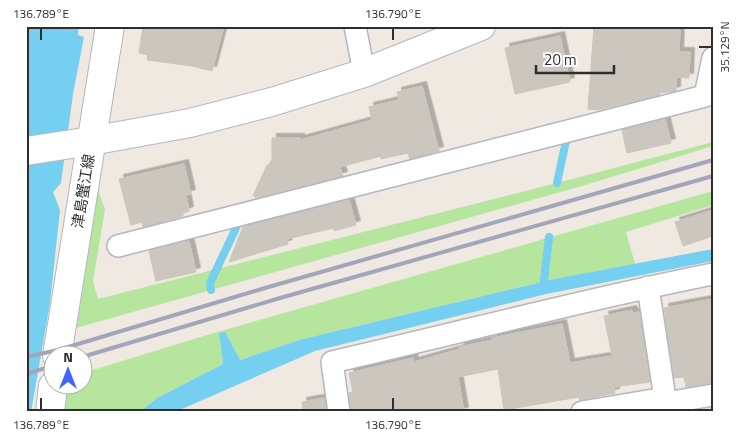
<svg xmlns="http://www.w3.org/2000/svg" width="739" height="438" viewBox="0 0 739 438" font-family="'Titillium Web','Noto Sans JP',sans-serif">
<defs>
<filter id="shadow"><feDropShadow dx="4.5" dy="-4.5" stdDeviation="0" flood-color="#0004"/></filter>
</defs>
<rect width="100%" height="100%" fill="#efe9e1"/>
<path fill="#b6e59e" d="M713,142V146L582,186L72,329L97,187L105,210L93,281L98,299L557,183Z
M713,191V205L626,232L635,264L554,279L299,340L239,360L225,332L219,334L223,364L157,398L140,412H59L63,386H82L83,373L207,335Z"/>
<path fill="#75cff0" d="M26,26H79L78,35L84,37L73,94L61,183L53,192L60,210L50,303L31,412H26Z
M713,249V261L546,294L315,351L175,412H140L157,398L223,364L219,333L225,332L240,360L299,340L554,279Z"/>
<g fill="none" stroke-linecap="round" stroke-linejoin="round">
<path stroke="#75cff0" stroke-width="8" d="M557,183L566,141
M543,289L549,237
M211,290L210,283L237,226"/>
</g>
<path fill="#cbc7bf" stroke="#cbc5ba" filter="url(#shadow)" d="M143,26H224L212,71L192,66L147,60L148,55L139,53Z
M594,26H680L679,52H690L689,78L676,77V91L659,93L660,95L598,110L588,109Z
M560,36L570,82L515,94L505,48Z
M422,86L439,151L410,159L408,153L381,159V156L340,167L343,176L255,198L256,196H253L267,165H272V138H300V140L372,120L369,107L399,100L397,92Z
M665,119L671,143L627,153L622,130Z
M184,164L191,194L186,195L189,211L183,213V216L143,227L142,222L131,225L119,179Z
M349,200L356,225L334,231V228L287,239L288,244L229,262L243,227Z
M713,210V236L683,246L675,222Z
M189,241L196,272L156,281L149,251Z
M713,299V383L686,387L684,377L674,378L664,308Z
M632,310L633,313L639,312L650,382L614,387L615,393L580,400L579,397L504,410L498,369L458,377L464,412H351L349,393L353,392L349,373L413,358L414,362L460,349L459,347L493,340L492,338L562,324L570,363L612,356L604,316Z
M324,398L326,412H303L302,402Z"/>
<g fill="none" stroke-linecap="round" stroke-linejoin="round">
<g stroke="#b4b7c1" stroke-width="24">
<path id="street" d="M355,26L364,73
M118,246L705,96L713,58
M648,287L667,412
M666,403L713,395
M339,412L332,362C459,333 585,299 713,274
M582,412L665,398"/>
</g>
<g stroke="#b4b7c1" stroke-width="30">
<path id="secondary" d="M26,151L91,141L190,123L275,101L364,73L481,26
M57,356L110,26
M50,412L53,386"/>
</g>
<use href="#street" stroke="#fff" stroke-width="21"/>
<use href="#secondary" stroke="#fff" stroke-width="28"/>
<path stroke="#a3a6b8" stroke-width="4" d="M26,357L58,350L265,288L713,160
M82,357L280,298L713,176
M26,374L52,366"/>
</g>
<path fill="none" stroke="#2e2e2e" stroke-width="2" d="M41,28V40M393,28V40M699,47H712M41,398V410M393,398V410"/>
<g text-anchor="middle" dominant-baseline="central" stroke-width="5" stroke-linejoin="round" paint-order="stroke">
<g font-size="15" fill="#2e2e2e" stroke="#fff">
<text transform="translate(83 191) rotate(-81)">津島蟹江線</text>
</g>
</g>
<rect width="739" height="438" fill="none" stroke="#ffffff" stroke-width="55"/>
<g transform="translate(68 370)"><circle r="24" fill="#ffffff" stroke="#ababab"/>
<path d="M0-4L9 19L0 12L-9 19Z" fill="#4264fb"/>
<text y="-8" font-size="14" font-weight="bold" text-anchor="middle" fill="#2e2e2e">N</text>
</g>
<path d="M536 65v8h78v-8" fill="none" stroke="#2e2e2e" stroke-width="2.5"/>
<text x="544" y="65" font-size="15" fill="#2e2e2e" stroke="#ffffff" stroke-width="4" paint-order="stroke">20 m</text>
<rect x="28" y="28" width="684" height="382" fill="none" stroke="#2e2e2e" stroke-width="2"/>
<g font-size="12" text-anchor="middle" fill="#2e2e2e">
<text x="41" y="18">136.789°E</text>
<text x="393" y="18">136.790°E</text>
<text transform="translate(725 47) rotate(-90)" y="4">35.129°N</text>
<text x="41" y="429">136.789°E</text>
<text x="393" y="429">136.790°E</text>
</g>
</svg>
